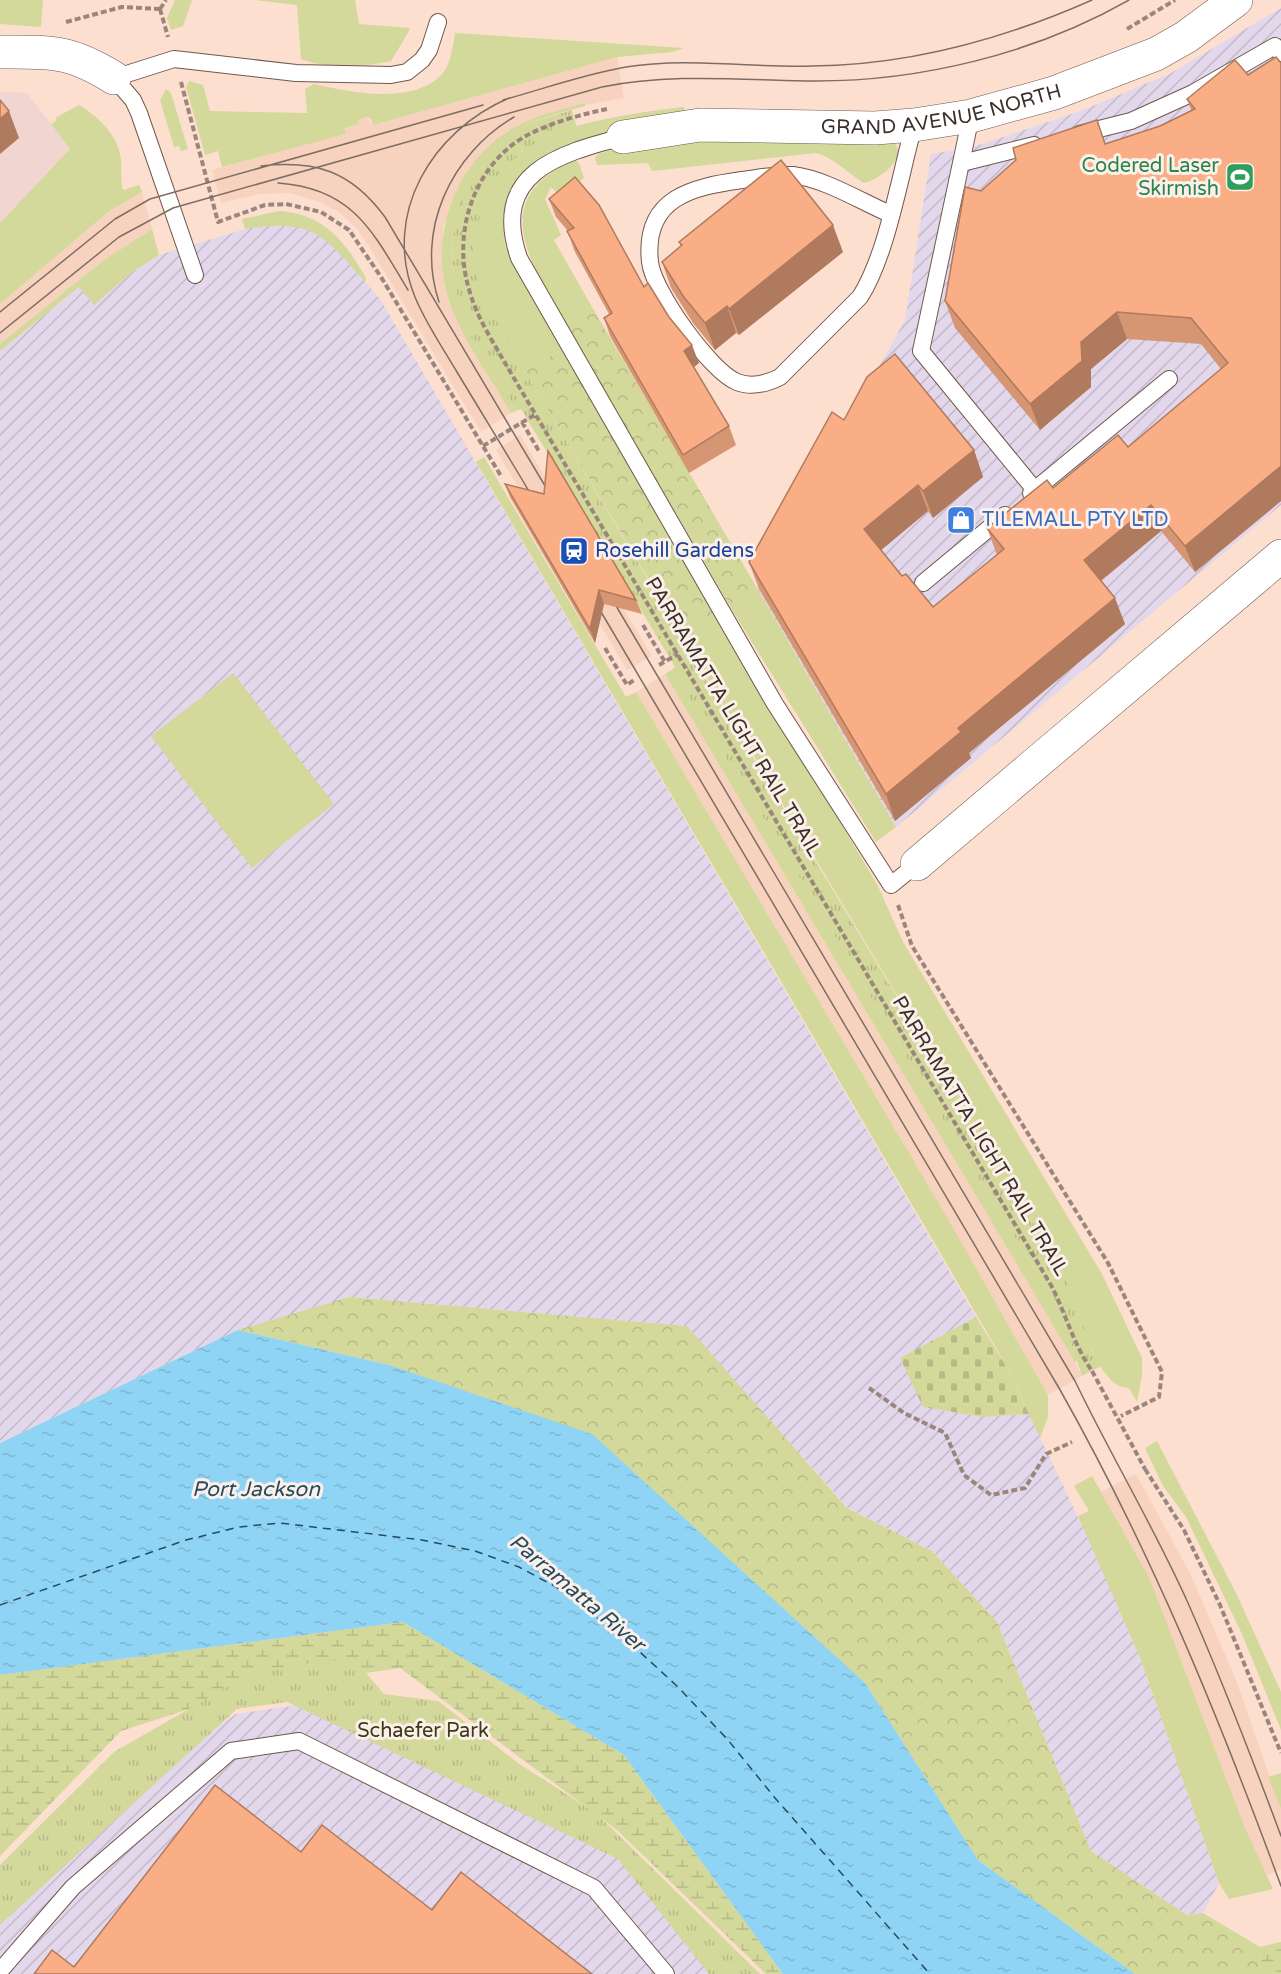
<svg xmlns="http://www.w3.org/2000/svg" width="1281" height="1974" viewBox="0 0 1281 1974" font-family="'Varela Round',sans-serif">
<defs>
<pattern id="industrial-furrows" width="10" height="10" patternUnits="userSpaceOnUse" patternTransform="scale(1.5)"><rect width="10" height="10" fill="#e2d7eb"/><path d="M-1 1l2-2M0 10L10 0M9 11l2-2" fill="none" stroke="#c3b9ca"/></pattern>
<pattern id="forest-crowns" width="20" height="18" patternUnits="userSpaceOnUse" patternTransform="scale(1.5)"><rect width="20" height="18" fill="#d3d89b"/><path d="M2 6a3 3 0 1 1 6 0M12 15a3 3 0 1 1 6 0" fill="none" stroke="#b6ba86"/></pattern>
<pattern id="wetland-marsh" width="20" height="14" patternUnits="userSpaceOnUse" patternTransform="scale(1.5)"><rect width="20" height="14" fill="#d3d89b"/><path d="M1 5h8M5 5V1M11 12h8M15 12V8" fill="none" stroke="#b6ba86"/></pattern>
<pattern id="cemetery-stones" width="16" height="16" patternUnits="userSpaceOnUse" patternTransform="scale(1.5)"><rect width="16" height="16" fill="#d3d89b"/><path d="M2 7V4a2 2 0 0 1 4 0v3zM10 15v-3a2 2 0 0 1 4 0v3z" fill="#b6ba86"/></pattern>
<pattern id="park-tufts" width="24" height="20" patternUnits="userSpaceOnUse" patternTransform="scale(1.5)"><rect width="24" height="20" fill="#d3d89b"/><path d="M3 7l-1-3M5 7V3M7 7l1-3M15 17l-1-3M17 17v-4M19 17l1-3" fill="none" stroke="#b6ba86"/></pattern>
<pattern id="water-ripples" width="26" height="14" patternUnits="userSpaceOnUse" patternTransform="scale(1.5)"><rect width="26" height="14" fill="#8fd4f5"/><path d="M2 4q2-2 4 0t4 0M15 11q2-2 4 0t4 0" fill="none" stroke="#7cb6d2"/></pattern>
</defs>
<rect width="100%" height="100%" fill="#fddfd0"/>
<path fill="#f0d5d0" d="M0,92L27,93L70,149L0,223Z"/>
<path fill="url(#industrial-furrows)" d="M1281,8V505L896,827L757,588L905,320L931,154L973,147L1081,111L1171,73Z
M280,224L311,229L331,243L380,299L976,1317L900,1358L924,1407L982,1417L1029,1414L1087,1536L1141,1660L1219,1883L1203,1913L1187,1915L1091,1851L997,1622L932,1551L848,1508L686,1326L349,1297L238,1330L0,1443V351L79,287L94,304L131,273L159,255L245,229Z
M312,1703L619,1855L719,1974H0V1919L126,1788L236,1714Z"/>
<path fill="#f7d3bf" d="M617,57L624,98L555,111L518,125L502,135L468,169L443,227L444,283L449,303L511,413L481,432L370,248L357,229L340,213L320,202L290,193L259,194L221,203L212,170L345,134L344,128L358,124V120L367,117L373,125Z
M142,192L152,229L104,260L0,344V304L108,212Z
M520,435L652,656L627,670L496,450Z
M665,674L1075,1362L1082,1376L1048,1395L947,1217L636,692Z
M1136,1474L1190,1573L1236,1680L1281,1809V1870L1268,1875L1262,1870L1245,1828L1150,1579L1101,1492Z"/>
<path fill="#d3d89b" d="M0,0H43L41,27L0,24Z
M175,0H192L183,26L171,30L167,18Z
M255,0H355L359,24L410,28L409,31L391,61C365,67 326,69 301,59L297,5Z
M455,33L684,48L672,52L617,57L373,125L371,119L367,117L358,120L359,124L344,128L346,134L222,167L218,151L205,155L186,87L189,81L203,85L210,111L307,113L305,89L314,84C349,92 415,106 443,73C451,63 453,45 455,33Z
M166,89L171,93L188,149L181,151L179,146L174,147L160,100Z
M585,103V106C562,113 536,118 516,131C446,176 440,261 469,332C481,359 501,385 516,411L511,413C492,380 461,337 449,301C427,235 457,156 519,125C540,114 563,109 585,103Z
M79,105C99,117 120,137 121,161C122,172 120,179 123,190L139,185L142,192L108,212L0,304V223L70,149L51,124L57,120L55,118Z
M684,107L685,116L549,152L523,175L507,196L503,219L505,245L562,349L525,371C510,344 489,316 478,287C471,267 473,239 478,219C484,195 502,166 522,151C557,123 639,112 684,107Z
M643,141L894,142L900,153C892,168 881,178 864,183C847,173 835,158 816,153L652,171L648,163L597,165L595,158L598,154Z
M575,160L579,163L584,178L561,196L551,187L545,199L561,235L554,240L592,307L565,323C531,263 485,198 575,160Z
M279,211C324,214 345,241 366,278L365,282C322,233 313,219 245,229L242,219Z
M152,229L159,255L131,273L94,305L79,287L0,351V344L104,260Z
M484,457L626,697L636,692L947,1217L1048,1395V1417L1040,1438L1005,1363L476,462Z
M757,588L896,827L876,842L729,605Z
M716,613L878,886L903,942L1102,1274L1142,1358V1375L1137,1402L1129,1388C1096,1389 1076,1305 1067,1279L681,634Z
M671,670L794,867L985,1190L1051,1294L1061,1313L1078,1360L1075,1362L665,674Z
M233,673L334,804L252,868L151,736Z
M1157,1441L1237,1595L1281,1692V1730L1242,1634L1186,1517L1163,1486L1145,1448Z
M1092,1476L1150,1579L1245,1828L1273,1889L1229,1899L1219,1883L1141,1660L1078,1516L1089,1511L1074,1486Z
M1281,1773V1809L1268,1777Z"/>
<path fill="url(#forest-crowns)" d="M592,307L757,588L729,605L565,323Z
M562,349L716,613L681,634L525,371Z
M349,1297L687,1326L847,1508L932,1551L997,1622L1091,1851L1187,1915L1203,1913L1260,1947L1261,1974H1135L978,1860L865,1683L389,1365L238,1330Z"/>
<path fill="url(#wetland-marsh)" d="M403,1622L624,1755L783,1974H766L617,1830L400,1668L248,1690L121,1731L0,1856V1675Z
M1281,1942V1974H1261L1260,1947Z"/>
<path fill="url(#cemetery-stones)" d="M976,1317L1005,1364L1029,1414L982,1417L923,1407L900,1358Z"/>
<path fill="url(#park-tufts)" d="M572,110L577,128L553,134L521,151L489,191L481,209L474,248L478,286L525,371L736,729L1067,1279L1092,1352L1101,1366L1082,1376L1061,1313L1051,1294L985,1190L794,867L671,670L675,667L521,409L516,411C501,385 481,359 469,332C440,261 446,175 516,131C533,120 553,116 572,110Z
M352,1657L384,1694L438,1701L518,1763L597,1814L760,1974H709L618,1859L287,1702L237,1709L0,1925V1865L114,1752L255,1671Z"/>
<path fill="url(#water-ripples)" d="M238,1330L389,1365L592,1434L865,1683L978,1860L1135,1974H783L624,1755L403,1622L0,1675V1443Z"/>
<g fill="none" stroke-linecap="round" stroke-linejoin="round">
<path stroke="#254d5f" stroke-width="1.5" stroke-dasharray="8 6" stroke-linecap="butt" d="M0,1605L186,1540L239,1527L280,1523L422,1540L475,1551L519,1567L556,1587L629,1642L678,1687L728,1740L775,1798L930,1974"/>
<g stroke="#70574a" stroke-width="18">
<path id="service" d="M971,116L921,351L1035,490
M1079,134L1131,121L1193,93L1275,46L1281,53
M623,137C558,154 490,173 519,258L775,704L891,885L917,864
M962,163L1034,145
M890,214C860,201 825,179 793,175C776,174 759,178 742,180C693,187 643,197 650,262C653,291 710,371 737,382C752,388 766,384 780,377L860,297C887,255 900,175 914,125
M195,275L139,113L133,100L114,78L174,59L296,73L391,75L407,72L422,60L429,50L438,22
M1031,493L1169,379
M923,583L1005,515
M0,1971L73,1887L231,1751L299,1741L594,1888L666,1974"/>
</g>
<g stroke="#70574a" stroke-width="34">
<g id="minor">
<path d="M0,52C51,52 69,50 114,78"/>
<path id="s1" d="M623,137L700,125L875,128L914,125L971,116L1054,93L1156,54L1186,37L1236,0"/>
<path d="M917,864L1281,556"/>
</g>
</g>
<path stroke="#9b867c" stroke-width="4" stroke-dasharray="6 3" stroke-linecap="butt" d="M160,9L168,37
M160,9L166,0
M66,22L122,7L160,9
M1127,29L1175,0
M181,82L218,222L265,205L286,204L321,212L349,230L381,277L501,476
M607,109C579,115 549,123 524,137C473,167 452,234 469,289C476,316 492,340 505,363L1052,1287C1066,1315 1074,1345 1092,1371
M522,422L540,453
M483,446L536,414
M643,625L665,662
M605,648L627,685L634,680
M659,665L678,654
M898,905L912,946L1108,1263L1162,1372L1159,1397L1121,1416
M869,1388L904,1413L945,1433L964,1475L991,1495L1025,1488L1046,1454L1072,1442
M1145,1469L1184,1530L1220,1605L1281,1753"/>
<use href="#service" stroke="#fff" stroke-width="16"/>
<use href="#minor" stroke="#fff" stroke-width="33"/>
<path stroke="#7f6d64" stroke-width="1.5" d="M509,98C432,131 381,214 415,297C426,324 443,348 457,372C484,417 511,460 537,505
M503,100C543,89 585,74 626,67C688,57 749,68 812,66C909,65 1004,39 1092,0
M261,166C316,160 351,171 385,217L554,501
M278,183C353,188 373,232 408,290
M439,302C415,230 451,154 514,117
M0,312L115,219L150,199L483,105
M0,333L119,237L173,208L602,87C671,73 740,80 810,81C919,82 1034,54 1129,0
M609,594L1075,1381C1111,1456 1154,1527 1188,1603C1222,1680 1252,1758 1281,1836
M594,600L1059,1388C1151,1551 1217,1712 1281,1886"/>
<path stroke="#9b867c" stroke-width="4" stroke-dasharray="6 3" stroke-linecap="butt" d="M1092,1371L1145,1469"/>
</g>
<path fill="#d79673" d="M1281,63V501L1195,572L1161,531L1101,581L1125,624L969,753L971,758L895,821L759,589L749,562L844,420L974,450L983,477L933,518L928,511L881,550L902,576L933,607L997,555L987,528L1053,488L1128,447L1221,369L1201,344L1127,339L1091,369V387L1040,430L955,328L945,301L981,191L1106,144L1160,126L1191,110L1187,99L1248,75Z
M549,199L644,287L699,363L694,367L729,426L736,445L689,473L610,336L604,318L609,314L574,250L568,231L556,217Z
M679,242L843,252L739,335L736,333L715,350L693,323L671,288L662,262L681,246Z
M505,484L636,600L642,614L604,604L595,643L510,497Z"/>
<path fill="#af7a5e" d="M9,111L19,138L0,154V119Z
M833,225L843,252L739,335L729,309Z
M727,306L736,333L715,350L705,323Z
M1117,312L1127,339L1091,369V387L1040,430L1030,404L1081,342Z
M692,345L699,363L691,369L684,351Z
M974,450L983,477L933,518L923,491Z
M1281,466V501L1195,572L1185,546Z
M918,485L928,511L874,556L864,529Z
M1151,505L1161,531L1093,587L1084,560Z
M599,590L604,604L595,643L590,629Z
M1115,598L1125,624L969,753L971,758L895,821L886,794L958,728Z"/>
<path fill="#faae86" stroke="#af7a5e" stroke-width="1.5" d="M1276,57L1281,63V466L1185,546L1151,505L1084,560L1115,598L958,728L961,732L886,794L749,562L832,412L844,420L867,377L895,354L974,450L923,491L918,485L864,529L902,576L906,574L933,607L1004,549L987,528L1047,480L1053,488L1118,435L1128,447L1228,363L1191,318L1117,312L1081,342L1082,361L1030,404L945,301L965,187L981,191L1016,160L1013,148L1097,120L1105,144L1160,126L1195,109L1187,99L1235,60L1248,75Z
M0,100L9,111L0,119Z
M781,160L833,225L729,309L727,306L705,323L683,296L662,262L682,245L679,242Z
M575,177L599,205L644,287L648,283L669,317L692,345L684,351L729,426L683,455L604,318L612,313L567,231L574,228L549,199Z
M548,451L636,600L599,590L590,629L505,484L544,494Z
M215,1785L301,1852L322,1825L432,1910L461,1872L592,1974H34L52,1950L74,1967Z"/>
<defs>
<g id="stadium-square" transform="scale(1.5)"><rect x="-9" y="-9" width="18" height="18" rx="4" fill="#2e9e5b" stroke="#fdf0ea"/><path d="M0-5a6.5 5 0 1 0 0 10a6.5 5 0 1 0 0-10ZM-3.5-1.8h7v3.6h-7Z" fill="#fff"/></g>
<g id="shop-square" transform="scale(1.5)"><rect x="-9" y="-9" width="18" height="18" rx="4" fill="#3f7fe0" stroke="#fdf0ea"/><path d="M-5-2.5h2.3a2.7 3.5 0 0 1 5.4 0H5L5.5 6h-11ZM-1.5-2.5h3a1.5 2.3 0 0 0-3 0Z" fill="#fff"/></g>
<g id="station-square" transform="scale(1.5)"><rect x="-9" y="-9" width="18" height="18" rx="4" fill="#1a4fb4" stroke="#fdf0ea"/><path d="M-3-6H3Q5-6 5-4V2Q5 4 3 4L4.5 6H3L1.5 4h-3L-3 6H-4.5L-3 4Q-5 4-5 2V-4Q-5-6-3-6ZM-3.5-4v3h7v-3ZM-3.5 1v1.5H-2V1ZM2 1v1.5H3.5V1Z" fill="#fff"/></g>
</defs>
<g fill-rule="evenodd">
<use href="#stadium-square" x="1240" y="177"/>
<use href="#shop-square" x="961" y="520"/>
<use href="#station-square" x="574" y="551"/>
</g>
<g text-anchor="middle" dominant-baseline="central" stroke-width="6" stroke-linejoin="round" paint-order="stroke">
<g font-size="20" fill="#3b2f29" stroke="#fdf0ea">
<text stroke="none"><textPath href="#s1" startOffset="321">GRAND AVENUE NORTH</textPath></text>
<text transform="translate(733 717) rotate(59)">PARRAMATTA LIGHT RAIL TRAIL</text>
<text transform="translate(980 1136) rotate(59)">PARRAMATTA LIGHT RAIL TRAIL</text>
</g>
<g font-size="20" fill="#27864d" stroke="#fdf0ea" text-anchor="end">
<text x="1219" y="166">Codered Laser<tspan x="1219" dy="23">Skirmish</tspan></text>
</g>
<g font-size="20" fill="#366cbe" stroke="#fdf0ea" text-anchor="start">
<text x="982" y="520">TILEMALL PTY LTD</text>
</g>
<g font-size="20" fill="#164399" stroke="#fdf0ea" text-anchor="start">
<text x="595" y="551">Rosehill Gardens</text>
</g>
<g font-size="20" fill="#3a3c19" stroke="#fdf0ea">
<text x="423" y="1731">Schaefer Park</text>
</g>
<g font-size="21" font-style="italic" fill="#254d5f" stroke="#fdf0ea">
<text x="256" y="1489">Port Jackson</text>
<text transform="translate(577 1593) rotate(40)">Parramatta River</text>
</g>
</g>
</svg>
